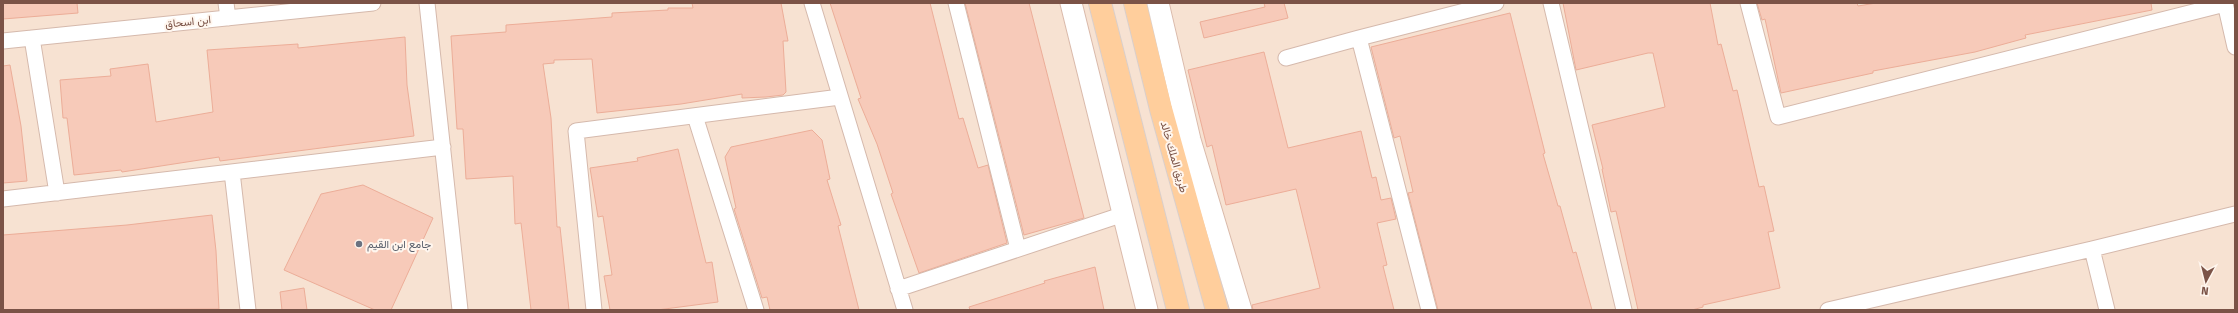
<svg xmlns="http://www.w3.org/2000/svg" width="2238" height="313" viewBox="0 0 2238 313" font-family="'Fira Sans',Vazirmatn,sans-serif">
<rect width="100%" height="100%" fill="#fff1e5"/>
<path fill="#f7e2d2" d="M3,3H2235V310H3Z"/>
<path fill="#f7cab9" stroke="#ecad98" d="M3,3H77L78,13L3,19Z
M692,3H781L788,41H783L786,92L783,95L766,97L742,98V94L681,104L597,113L592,59L554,60V63L543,64L551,118L557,227H560L569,310H531L521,223L515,224L513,176L466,179L463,129H457L451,36L506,32V25L612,17V13L668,10V8H693Z
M830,3H930L959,119L963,118L978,168L988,165L1007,243L919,273L891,194L893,193L877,144L858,99L861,98Z
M965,3H1029L1084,218L1024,235Z
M1264,3H1284L1288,18L1204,38L1200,22L1265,7Z
M1563,3H1710L1718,45L1721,44L1733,91L1737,90L1759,187L1764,186L1774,231L1768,232L1780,288L1703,305V307L1692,310H1638L1616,211L1611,212L1602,169H1603L1592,125L1665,107L1653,53H1648L1576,70Z
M1757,3H1857L1858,6L1876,3H2151L2152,10L2025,35L2026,38L1975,52L1873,71V73L1781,93L1765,19L1762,20Z
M1510,13L1545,153L1543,154L1558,206H1560L1573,253L1576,252L1592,310H1438L1408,193L1413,192L1400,136L1394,138L1371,47Z
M405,37L407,85L414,136L220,161L219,157L122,172L121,170L74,175L67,118H63L60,80L111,76L110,69L148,64L156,122L213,112L207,50L298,44V48Z
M1264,52L1288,148L1361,131L1372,178L1376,177L1381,200L1391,198L1396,219L1377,223L1387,265L1383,266L1394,310H1253L1252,305L1320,288L1296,189L1226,205L1212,145L1207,147L1188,70Z
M10,65L21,126L27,181L3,183V66Z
M812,130L822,140L830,179L827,180L841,225L838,226L859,310H770L767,297L762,298L734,209L736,208L725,157L731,147Z
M678,149L706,263L712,262L718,302L657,310H610L604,276L612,275L603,216L598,217L590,168L638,161L637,158Z
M363,185L433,218L391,310H375L284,270L321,194Z
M212,215L216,251L219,309L3,310V235L127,225Z
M1095,267L1104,310H970L969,307L1045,283L1044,281Z
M304,288L307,310H282L280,292Z"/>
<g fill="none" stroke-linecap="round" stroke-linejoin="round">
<g stroke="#d5b9ac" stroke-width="17">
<path id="street" d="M226,3L228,18
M427,3L460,310
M812,3L905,310
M956,3L1018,249
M1551,3L1624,310
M1748,3L1778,117L2225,4
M2225,3L2235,47
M32,38L57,193
M1359,38L1496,3
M3,41L373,3
M1286,58L1359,38L1429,310
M695,116L756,310
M232,172L248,310
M3,199L443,147
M2092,249L2107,310
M898,289L1124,214
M594,310L576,131L840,97
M1828,310L2092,249L2235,214"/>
</g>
<g stroke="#dabaab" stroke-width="23">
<path id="secondary" d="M1071,3L1147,310
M1158,3L1190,140L1241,310"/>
</g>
<g stroke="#dacfcb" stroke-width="24">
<path id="primary" d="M1100,3L1178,310
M1135,3L1161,109L1217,310"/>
</g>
<use href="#street" stroke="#fff" stroke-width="15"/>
<use href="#secondary" stroke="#fff" stroke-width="21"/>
<use href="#primary" stroke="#ffce9c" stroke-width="22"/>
</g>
<circle fill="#6b7280" stroke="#fff6ee" stroke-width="1.5" cx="359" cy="244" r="4"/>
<g text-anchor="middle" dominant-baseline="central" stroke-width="4" stroke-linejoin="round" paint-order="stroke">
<g font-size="11" fill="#7b5347" stroke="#fff6ee">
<text transform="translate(188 22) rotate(-6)">ابن اسحاق</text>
<text transform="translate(1174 157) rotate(74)">طريق الملك خالد</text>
</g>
<g font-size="11" fill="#5b616d" stroke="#fff6ee" text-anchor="start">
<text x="367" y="244">جامع ابن القيم</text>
</g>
</g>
<rect width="2238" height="313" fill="none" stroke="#7b5347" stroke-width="8"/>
<g transform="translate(2206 281) rotate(187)" stroke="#fff6ee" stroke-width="3" paint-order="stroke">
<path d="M0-3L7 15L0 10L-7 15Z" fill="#7b5347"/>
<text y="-6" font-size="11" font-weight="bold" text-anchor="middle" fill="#7b5347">N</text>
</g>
</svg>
